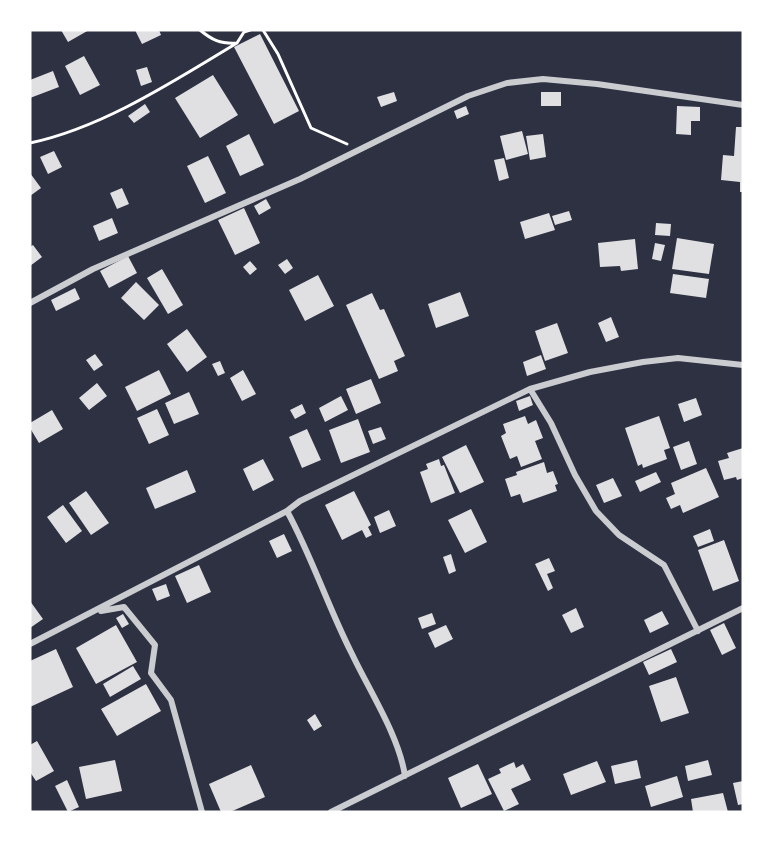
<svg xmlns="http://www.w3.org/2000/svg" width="773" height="842" viewBox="0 0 773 842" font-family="Commissioner,sans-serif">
<rect width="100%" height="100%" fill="#2d3142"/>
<path fill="#e0e0e3" d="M61,30H89L68,42Z
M135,30H159L161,35L142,44Z
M260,34L299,111L274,124L234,47Z
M84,56L100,85L80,95L65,66Z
M147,67L152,82L141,86L136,70Z
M53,71L59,87L30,98V80Z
M213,75L238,115L200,138L175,98Z
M394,92L397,101L381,107L377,97Z
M541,92H561V106H541Z
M145,104L150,112L134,123L128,116Z
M466,106L469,114L457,119L454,111Z
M677,106L700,107V121H691V135L676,134Z
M736,127H743V192H740V182L721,180L723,155L734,156Z
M522,131L528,154L506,160L500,136Z
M249,134L264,165L240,176L226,146Z
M543,134L546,157L530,160L526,136Z
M54,151L62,167L48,174L40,157Z
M208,156L226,193L205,203L187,166Z
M504,158L509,178L499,181L494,160Z
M30,173L41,188L30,196Z
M122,188L129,204L117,209L110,193Z
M266,199L271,208L259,215L254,206Z
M244,208L260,243L235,255L218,220Z
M569,211L572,220L555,225L552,216Z
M549,213L555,230L525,239L520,222Z
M112,218L118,233L99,241L93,226Z
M656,223L671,224L670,236L655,235Z
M677,238L714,244L709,274L672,269Z
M635,239L638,269L621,271L620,266L600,267L598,243Z
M655,243L665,245L661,261L652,259Z
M33,245L42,257L30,266V247Z
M128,256L137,273L109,288L100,271Z
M287,259L293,268L285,274L278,265Z
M250,261L257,269L250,275L243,267Z
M162,269L183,305L168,314L147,278Z
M673,274L709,279L706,298L670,293Z
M318,275L334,306L305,321L289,290Z
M136,282L159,305L144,320L121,298Z
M75,288L80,299L56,311L51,300Z
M460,292L469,316L436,328L428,304Z
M372,293L380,310L384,309L405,356L394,361L398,371L379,379L346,305Z
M611,317L619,337L606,342L598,323Z
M557,323L568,353L545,361L535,331Z
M187,329L207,357L187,372L167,344Z
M95,354L103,365L94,371L86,360Z
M541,355L546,369L527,376L523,362Z
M220,361L225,373L218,376L212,364Z
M159,370L171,394L137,411L125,387Z
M243,370L256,394L242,401L230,378Z
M371,379L381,403L356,414L346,389Z
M97,383L107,396L89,410L79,398Z
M189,392L199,414L174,424L165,403Z
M341,396L348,410L325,422L319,408Z
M530,396L533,405L519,411L516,401Z
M696,398L702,415L684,422L678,404Z
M302,404L306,413L295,419L290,410Z
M157,409L169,435L149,444L137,418Z
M52,410L63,429L39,443L30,428V423Z
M525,416L528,424L536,420L543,438L535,441L542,459L521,467L517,456L510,459L501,436L506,433L503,424Z
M659,416L670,448L664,450L667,459L643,468L642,464L638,466L625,428Z
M358,419L370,452L341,463L329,430Z
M381,427L386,439L373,444L368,431Z
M307,429L321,460L302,468L289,437Z
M689,441L697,464L681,470L673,447Z
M466,445L484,482L460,493L442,457Z
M743,448V478L737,480L736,477L724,480L718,461L729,458L727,453Z
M263,459L274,480L253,491L243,469Z
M439,459L441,466L444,465L455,493L431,503L420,472L428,469L426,464Z
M544,462L547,473L553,471L558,484L555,485L557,491L523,503L520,494L511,497L505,479L517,475L516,472Z
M706,468L719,497L683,513L680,505L671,509L666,498L675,494L671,483Z
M187,470L196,492L155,509L146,488Z
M656,472L661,482L640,492L635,481Z
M613,478L622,496L604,503L596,485Z
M86,491L109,523L91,535L69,503Z
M354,491L371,525L368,527L372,535L366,538L362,530L342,540L325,505Z
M63,505L82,531L66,543L47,517Z
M471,509L487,542L465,553L448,520Z
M389,510L396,526L380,533L374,517Z
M710,529L714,541L698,547L693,536Z
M284,534L292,551L277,558L269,541Z
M724,540L739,581L713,591L698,550Z
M451,554L456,571L449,574L443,557Z
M549,558L555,571L547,574L553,588L548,591L535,564Z
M199,565L211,592L187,603L175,576Z
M166,584L170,596L157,601L152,589Z
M30,601L43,619L30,628Z
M576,608L584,627L571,633L562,615Z
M662,611L669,624L650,633L644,620Z
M432,613L436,624L422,629L418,618Z
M123,614L129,624L122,628L116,618Z
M724,623L736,648L722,655L710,630Z
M116,625L137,662L96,684L76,648Z
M446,625L453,639L435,648L428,633Z
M56,649L73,687L30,707V661Z
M671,649L677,662L649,675L643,662Z
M133,666L141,679L110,697L103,684Z
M676,677L689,713L661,722L649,686Z
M146,684L161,711L117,736L101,709Z
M315,714L322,726L314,731L307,720Z
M37,741L54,771L36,781L30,772V745Z
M115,760L122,791L86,799L79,767Z
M637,760L641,778L615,784L611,766Z
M708,760L712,775L688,781L685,766Z
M597,761L606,782L571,795L563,774Z
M514,762L516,768L523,764L531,780L511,789L519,804L504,811L488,779L501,773L499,769Z
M478,764L492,794L461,808L448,778Z
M251,765L265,797L230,812H221L209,784Z
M677,776L683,797L651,807L645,786Z
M67,780L79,807L68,812L55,786Z
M743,781V804L738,805L733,783Z
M723,793L728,812H693L691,799Z"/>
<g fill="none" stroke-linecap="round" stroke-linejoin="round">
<path stroke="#fff" stroke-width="3" d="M200,30C212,40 220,44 237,43L244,32L250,30
M263,30L278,54L311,128L347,144
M30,143C102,128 174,81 237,43"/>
<path stroke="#caccd0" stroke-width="6" d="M30,303L93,269L300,179L468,96L507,83L543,79L597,84L743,105
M530,389L551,423L575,475L596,511L619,535L664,565L698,631
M287,511C312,557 328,607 352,654C370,692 399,736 405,776
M101,611L124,607L155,645L151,673L171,700L202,812
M30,644L287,511L300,501L530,389L590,372L643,362L678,358L743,365
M331,812L743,608"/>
</g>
<rect width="773" height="842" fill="none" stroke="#ffffff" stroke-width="63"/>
</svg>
